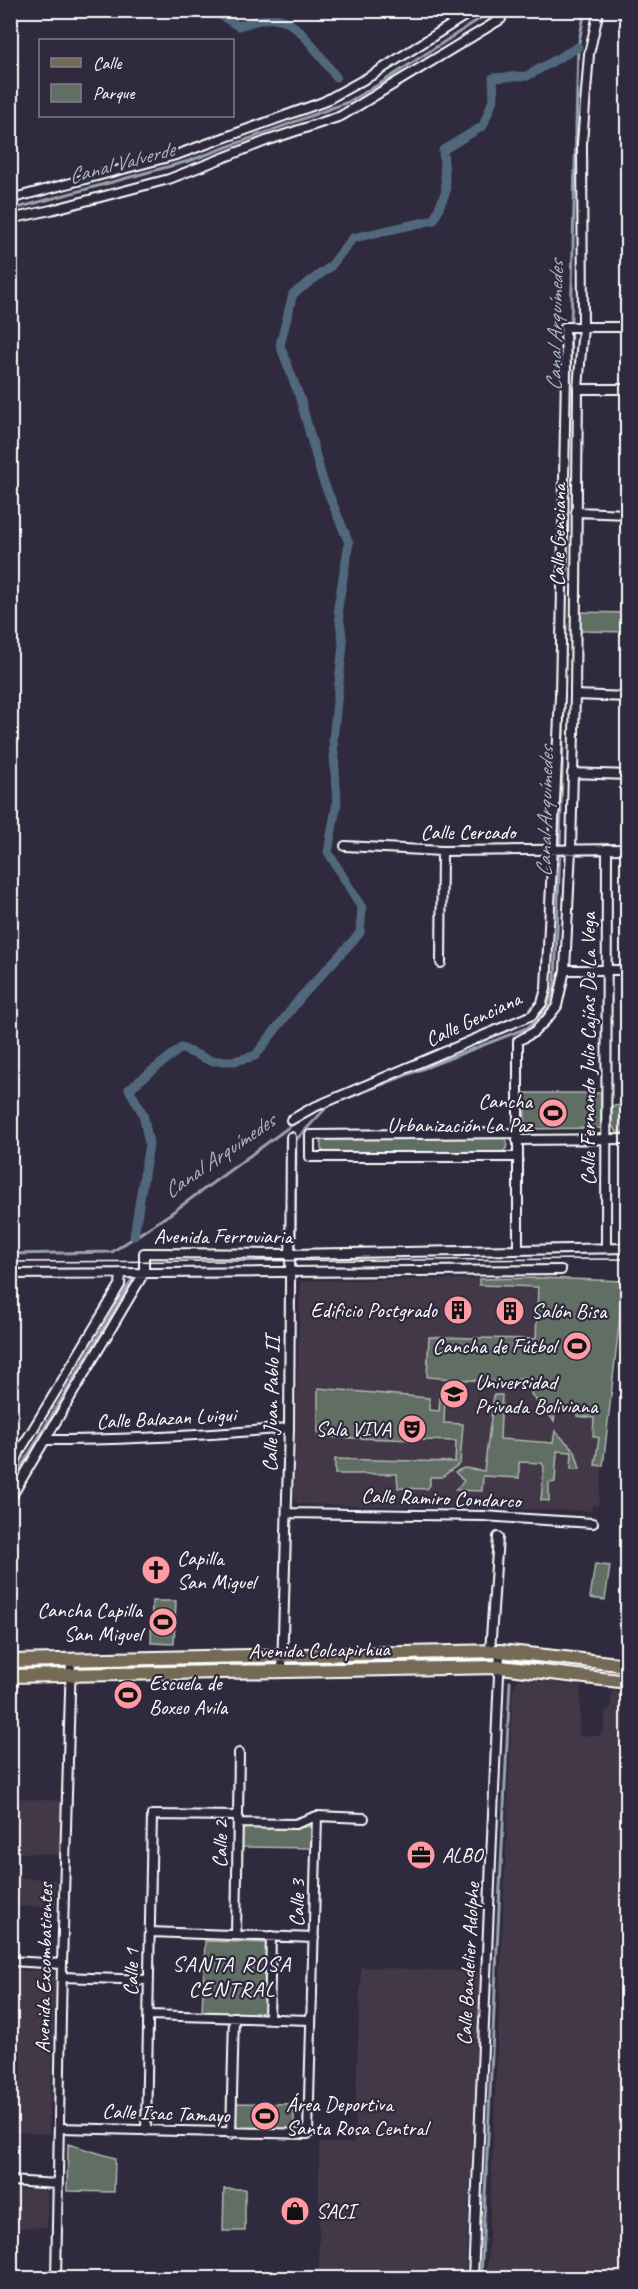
<svg xmlns="http://www.w3.org/2000/svg" width="638" height="2289" viewBox="0 0 638 2289" font-family="Caveat,sans-serif">
<rect width="100%" height="100%" fill="#2f2a3d"/>
<filter id="ink" filterUnits="userSpaceOnUse"><feTurbulence type="fractalNoise" baseFrequency=".0167" numOctaves="2"/><feDisplacementMap in="SourceGraphic" scale="12" xChannelSelector="R" yChannelSelector="G"/><feConvolveMatrix kernelMatrix="1 2 1 2 8 2 1 2 1" color-interpolation-filters="sRGB"/></filter>
<g filter="url(#ink)">
<path fill="#423946" d="M539,1278L624,1281L598,1506L593,1505L591,1511L334,1505L299,1504L294,1500L300,1281Z
M523,1679L581,1686L579,1735L600,1736L601,1731H604L606,1711H610L612,1691L627,1693V2278H487L513,1689L517,1681Z
M10,1798L61,1801L60,1855L11,1852Z
M10,1877L56,1880L55,1908L11,1906Z
M361,1967L481,1972L465,2278H319V2143H354Z
M11,1970L53,1971L56,1982L49,2134L11,2132Z
M11,2189L43,2190L47,2194V2227L13,2228V2269L46,2270L45,2278H11Z
M66,2273L136,2276L239,2278H66Z"/>
<path fill="#606e64" stroke="#b0b6b2" stroke-width="1.5" d="M578,612L627,613V632L578,631Z
M525,1093H601V1128L525,1129Z
M627,1105V1132H617L612,1126V1106Z
M501,1137L505,1138L507,1144L506,1149L502,1152H324L321,1149V1141L325,1138Z
M539,1278L624,1281L603,1466L595,1465L599,1438L593,1436L594,1418L577,1416V1411L556,1408L554,1421L531,1394L533,1385L529,1378L523,1377L512,1383L427,1377L429,1337L536,1339L538,1287L479,1285V1279Z
M318,1388L429,1398V1410L439,1411L440,1398H445L444,1423L463,1424L460,1463L442,1477H430V1485L427,1489L398,1488L397,1474H335V1459L455,1462L456,1441L318,1437Z
M494,1395H502L500,1439L553,1443L555,1431L575,1451L580,1469H571L572,1452L557,1451L555,1482L549,1483V1501L541,1500L544,1467L542,1463L519,1462V1478L483,1476L482,1491L455,1490L464,1481L455,1472L464,1468L484,1471Z
M595,1564L610,1566L605,1600L590,1598Z
M152,1601H176L174,1644L151,1643Z
M485,1654V1660L300,1665V1659Z
M272,1659V1665L84,1670V1664Z
M60,1666V1671L11,1672L10,1667Z
M309,1826L311,1829V1848L242,1847L243,1828L293,1829Z
M205,1941L267,1943L264,2016L202,2014Z
M235,2103L294,2104V2130L235,2129Z
M68,2144L115,2158L114,2192L67,2191Z
M224,2189H245V2231H223Z"/>
<g fill="none" stroke-linecap="round" stroke-linejoin="round">
<path stroke="#97a4b0" stroke-width="3" d="M10,210L189,161L348,102L381,83L493,10
M570,368L578,47L585,10
M295,1249L296,1140L325,1109
M10,1254L112,1252L170,1214L300,1119L327,1106L527,1028C543,1016 553,1002 555,982C563,786 567,591 569,396
M10,1486L134,1276
M481,2278L510,1682"/>
<path stroke="#51687c" stroke-width="9" d="M212,10L238,26C251,23 267,16 280,19C299,23 324,61 336,77
M134,1236L149,1144L143,1114L129,1089L181,1048L211,1061H234L255,1056L301,997L360,933L362,908L328,852L337,802L333,740L343,644L338,607L349,543L322,478L300,398L280,345L293,294L330,267L353,238L434,220L446,191L443,150L483,126L494,97L493,78L527,76L578,47"/>
<g stroke="#fff" stroke-width="12">
<path id="minor" d="M10,199L176,155L323,102L374,74L474,10
M10,219L51,210L169,179L266,141L341,116L501,19L502,10
M578,389H628
M576,512L628,514
M575,695L628,697
M572,773L628,775
M345,846L442,851L628,849
M441,963L442,851
M565,970H628
M291,1120L312,1108L532,1015L542,1003L546,989L560,696L566,371L565,327H628
M517,1133L310,1135V1157H518
M517,1140L628,1139
M606,1248L607,849
M518,1249V1041L534,1032L547,1019L557,1006L565,970L571,849L575,695L578,389L583,326L582,143L589,54L599,10
M10,1274L561,1270
M45,1440C127,1440 208,1435 289,1428
M10,1450L21,1449
M10,1473L21,1449L120,1285L121,1273
M10,1499L144,1273V1253L290,1254L628,1248
M288,1513L483,1516L593,1523
M490,1652L498,1537
M282,1671L289,1428L291,1137
M238,1823L295,1824L317,1816L364,1818
M150,1932L314,1938
M236,1935L239,1753
M10,1961L62,1964
M62,1977L149,1980
M149,2015L310,2020
M269,2019L271,1936
M59,2128L308,2134L317,1816
M146,2131L152,1815L238,1816
M231,2134L234,2017
M10,2181L57,2184
M56,2278L62,1964L71,1659
M473,2278L500,1651"/>
</g>
<g stroke="#fff" stroke-width="16">
<path id="primary" d="M10,1661L500,1651L628,1665
M10,1676L500,1667L628,1682"/>
</g>
<use href="#minor" stroke="#2f2a3d" stroke-width="8"/>
<use href="#primary" stroke="#746b55" stroke-width="12"/>
<path stroke="#fff" stroke-width="1.5" d="M10,1262L628,1259"/>
</g>
</g>
<defs>
<g id="stadium-disc" transform="scale(1.5)"><circle r="9.5" fill="#ff9aa2" stroke="#2f2a3d"/><path d="M0-5a6.5 5 0 1 0 0 10a6.5 5 0 1 0 0-10ZM-3.5-1.8h7v3.6h-7Z" fill="#111"/></g>
<g id="building-disc" transform="scale(1.5)"><circle r="9.5" fill="#ff9aa2" stroke="#2f2a3d"/><path d="M-4-6H4V6H1V3H-1V6H-4ZM-2.5-4.3h1.7v1.8h-1.7ZM.8-4.3h1.7v1.8H.8ZM-2.5-1h1.7V.8h-1.7ZM.8-1h1.7V.8H.8Z" fill="#111"/></g>
<g id="university-disc" transform="scale(1.5)"><circle r="9.5" fill="#ff9aa2" stroke="#2f2a3d"/><path d="M0-5L7-2L0 1L-7-2ZM-4 1L0 2.5L4 1V4Q0 6-4 4Z" fill="#111"/></g>
<g id="theatre-disc" transform="scale(1.5)"><circle r="9.5" fill="#ff9aa2" stroke="#2f2a3d"/><path d="M-5-5.5Q0-4 5-5.5V0Q5 5 0 6Q-5 5-5 0ZM-3.3-2.5H-1v1.5H-3.3ZM1-2.5H3.3v1.5H1ZM-2.8 1Q0 5.5 2.8 1Z" fill="#111"/></g>
<g id="church-disc" transform="scale(1.5)"><circle r="9.5" fill="#ff9aa2" stroke="#2f2a3d"/><path d="M-1.2-6h2.4v3.5h3.3v2.4h-3.3V6h-2.4V-.1h-3.3v-2.4h3.3Z" fill="#111"/></g>
<g id="office-disc" transform="scale(1.5)"><circle r="9.5" fill="#ff9aa2" stroke="#2f2a3d"/><path d="M-6-3h4V-5.5h4V-3h4V5H-6ZM-1-4.5V-3h2v-1.5ZM-6 0V1H6V0Z" fill="#111"/></g>
<g id="shop-disc" transform="scale(1.5)"><circle r="9.5" fill="#ff9aa2" stroke="#2f2a3d"/><path d="M-5-2.5h2.3a2.7 3.5 0 0 1 5.4 0H5L5.5 6h-11ZM-1.5-2.5h3a1.5 2.3 0 0 0-3 0Z" fill="#111"/></g>
</defs>
<g fill-rule="evenodd">
<use href="#stadium-disc" x="553" y="1113"/>
<use href="#building-disc" x="458" y="1310"/>
<use href="#building-disc" x="510" y="1311"/>
<use href="#stadium-disc" x="577" y="1346"/>
<use href="#university-disc" x="454" y="1394"/>
<use href="#theatre-disc" x="412" y="1429"/>
<use href="#church-disc" x="156" y="1570"/>
<use href="#stadium-disc" x="163" y="1622"/>
<use href="#stadium-disc" x="128" y="1695"/>
<use href="#office-disc" x="421" y="1855"/>
<use href="#stadium-disc" x="265" y="2116"/>
<use href="#shop-disc" x="295" y="2211"/>
</g>
<g text-anchor="middle" dominant-baseline="central" stroke-width="4.5" stroke-linejoin="round" paint-order="stroke">
<g font-size="21" fill="#fff" stroke="#2f2a3d">
<text transform="translate(558 535) rotate(-89)">Calle Genciana</text>
<text x="468" y="832">Calle Cercado</text>
<text transform="translate(473 1019) rotate(-25)">Calle Genciana</text>
<text transform="translate(588 1049) rotate(-90)">Calle Fernando Julio Cajías De La Vega</text>
<text x="223" y="1236">Avenida Ferroviaria</text>
<text transform="translate(271 1404) rotate(-89)">Calle Juan Pablo II</text>
<text transform="translate(166 1418) rotate(-3)">Calle Balazan Luigui</text>
<text transform="translate(441 1498) rotate(2)">Calle Ramiro Condarco</text>
<text transform="translate(319 1650) rotate(-1)">Avenida Colcapirhua</text>
<text transform="translate(220 1844) rotate(-89)">Calle 2</text>
<text transform="translate(297 1903) rotate(-89)">Calle 3</text>
<text transform="translate(468 1964) rotate(-87)">Calle Bandelier Adolphe</text>
<text transform="translate(44 1968) rotate(-89)">Avenida Excombatientes</text>
<text transform="translate(131 1972) rotate(-89)">Calle 1</text>
<text transform="translate(166 2113) rotate(2)">Calle Isac Tamayo</text>
</g>
<g font-size="21" fill="#fff" stroke="#2f2a3d" text-anchor="start">
<text x="532" y="1101" text-anchor="end">Cancha<tspan x="532" dy="24">Urbanización La Paz</tspan></text>
<text x="437" y="1310" text-anchor="end">Edificio Postgrado</text>
<text x="531" y="1311">Salón Bisa</text>
<text x="556" y="1346" text-anchor="end">Cancha de Fútbol</text>
<text x="475" y="1382">Universidad<tspan x="475" dy="24">Privada Boliviana</tspan></text>
<text x="391" y="1429" text-anchor="end">Sala VIVA</text>
<text x="177" y="1558">Capilla<tspan x="177" dy="24">San Miguel</tspan></text>
<text x="142" y="1610" text-anchor="end">Cancha Capilla<tspan x="142" dy="24">San Miguel</tspan></text>
<text x="149" y="1683">Escuela de<tspan x="149" dy="24">Boxeo Avila</tspan></text>
<text x="442" y="1855">ALBO</text>
<text x="286" y="2104">Área Deportiva<tspan x="286" dy="24">Santa Rosa Central</tspan></text>
<text x="316" y="2211">SACI</text>
</g>
<g font-size="22" font-style="italic" fill="#a8b4be" stroke="#2f2a3d">
<text transform="translate(121 163) rotate(-15)">Canal Valverde</text>
<text transform="translate(555 326) rotate(-89)">Canal Arquímedes</text>
<text transform="translate(545 812) rotate(-89)">Canal Arquímedes</text>
<text transform="translate(219 1156) rotate(-35)">Canal Arquímedes</text>
</g>
<g font-size="22" letter-spacing="1.5" fill="#fff" stroke="#2f2a3d">
<text x="232" y="1964">SANTA ROSA<tspan x="232" dy="25">CENTRAL</tspan></text>
</g>
</g>
<rect width="638" height="2289" fill="none" stroke="#2f2a3d" stroke-width="36"/>
<rect x="18" y="18" width="602" height="2253" fill="none" stroke="#fff" stroke-width="2" filter="url(#ink)"/>
<rect x="39" y="39" width="195" height="78" fill="#2f2a3d" stroke="#827f8b" stroke-width="1.5"/>
<rect x="51" y="58" width="30" height="9" fill="#746b55" stroke="#827f8b" stroke-width="1.5"/>
<text x="93" y="69" font-size="18" fill="#ffffff">Calle</text>
<rect x="51" y="84" width="30" height="18" fill="#606e64" stroke="#827f8b" stroke-width="1.5"/>
<text x="93" y="99" font-size="18" fill="#ffffff">Parque</text>
</svg>
